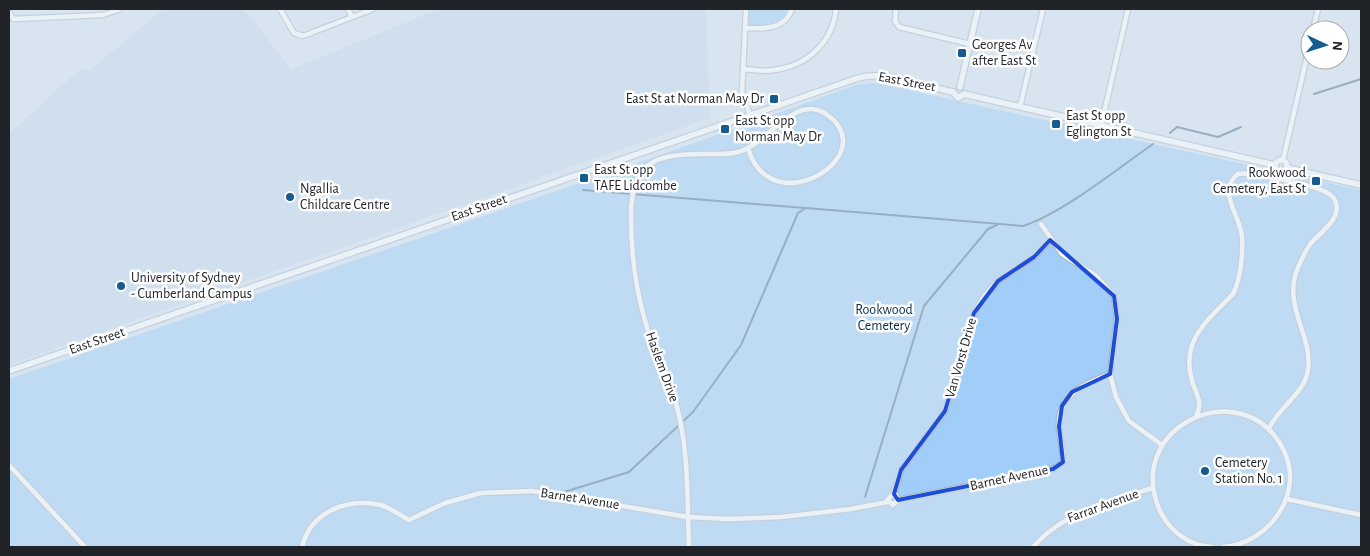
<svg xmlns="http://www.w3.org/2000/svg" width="1370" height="556" viewBox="0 0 1370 556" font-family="'Alegreya Sans',sans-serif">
<rect width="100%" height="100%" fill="#d8e5f1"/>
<path fill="#c5d8e8" d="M163,9H241L250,16L291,69L439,9H706L710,118L9,365V134L81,68L89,71Z"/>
<path fill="#a0cef8" d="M749,9H788C781,26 765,27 748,25Z
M877,83L1361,190V547H9V379L635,164L856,85Z"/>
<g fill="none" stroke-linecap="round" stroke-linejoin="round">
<path stroke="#496d8d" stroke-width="2" d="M1314,94L1361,79
M1170,133L1177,127L1218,137L1241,127
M583,190L805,208
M564,492L629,472L693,412L741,345L798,213L806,208L1023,226C1063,213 1117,169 1153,144
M865,497L924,306L988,229L997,225"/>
<g stroke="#acb8c4" stroke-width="7">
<path id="street" d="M280,9L294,33L303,36L373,9
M348,9L352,17
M746,9L742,92L750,115
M896,9L895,21L899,27L970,44
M9,12L13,19L103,15L120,9
M745,28C763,29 785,30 792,9
M1313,30L1318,9
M743,69C753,70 765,72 774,70C807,66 833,42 836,9
M1020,107L1043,9
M1101,126L1128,9
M1283,160L1310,43
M1278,180L1280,172
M1041,224L1062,254L1096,276L1114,296L1117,319L1110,374L1116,397L1129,421L1162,445
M1196,417C1203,402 1197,396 1192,381C1180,340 1209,319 1233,294C1241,278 1243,254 1242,236C1240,215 1216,191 1238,174C1249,171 1315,186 1326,192C1331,195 1335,198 1336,203C1341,219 1320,233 1311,243C1305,251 1301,261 1297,270C1283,307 1313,336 1308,370C1304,395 1278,407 1269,429
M9,465L85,547
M894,494L901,470L945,411L974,313L985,295L998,281L1034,257L1050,240
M1287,499L1361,515
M898,500L896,495L893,494L887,500L893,505L898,500L1053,469L1063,462C1063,450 1060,439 1059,426C1058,395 1085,383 1110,374
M302,547C311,511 347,498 381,505C390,508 400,515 409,520L445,503L481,493L532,491L688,517L727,519L781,517L851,509L888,502
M689,547C687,501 689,452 677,407C672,387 662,369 655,350C638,307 631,262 631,216C631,162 654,154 704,154C715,154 727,155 738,152C767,145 794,93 826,114C834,120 839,124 842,134C853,173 767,214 748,148
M1033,547C1064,512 1109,501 1153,488
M1212,547C1189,545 1172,533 1161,513C1120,426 1245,370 1284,451C1305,494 1268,544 1223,547"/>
</g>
<g stroke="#acb8c4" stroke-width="8">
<path id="secondary" d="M960,87L978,9
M953,92L958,98L964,94
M964,94L1275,165
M1275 166a6 6 0 1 1 12 0a6 6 0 1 1-12 0Z
M1287,168L1361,185
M9,371L858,78C887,70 924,86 953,92"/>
</g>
<use href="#street" stroke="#fff" stroke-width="4.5"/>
<use href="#secondary" stroke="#fff" stroke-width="5.5"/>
</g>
<path d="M0 0H1370V556H0ZM1050,240L1114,296L1117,319L1110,374L1072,392L1062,406L1059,426L1063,462L1053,469L898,500L894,494L901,470L945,411L974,313L998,281L1034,257Z" fill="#d8e5f1" fill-opacity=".55" fill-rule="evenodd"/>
<path fill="none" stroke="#1d4ed8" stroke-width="4" stroke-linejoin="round" d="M1050,240L1114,296L1117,319L1110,374L1072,392L1062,406L1059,426L1063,462L1053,469L898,500L894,494L901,470L945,411L974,313L998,281L1034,257Z"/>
<g fill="#145c90" stroke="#fff" stroke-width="2">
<rect x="957" y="48" width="10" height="10" rx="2.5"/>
<rect x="769" y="94" width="10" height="10" rx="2.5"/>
<rect x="1051" y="119" width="10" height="10" rx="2.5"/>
<rect x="720" y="124" width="10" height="10" rx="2.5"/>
<rect x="579" y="173" width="10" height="10" rx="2.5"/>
<rect x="1311" y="176" width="10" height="10" rx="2.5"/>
<circle cx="290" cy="197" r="5"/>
<circle cx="121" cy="286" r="5"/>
<circle cx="1205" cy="471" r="5"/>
</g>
<g text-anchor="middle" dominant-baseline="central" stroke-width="5" stroke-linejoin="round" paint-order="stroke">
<g font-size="14" fill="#202429" stroke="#fff" text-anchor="start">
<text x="972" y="45">Georges Av<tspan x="972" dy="16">after East St</tspan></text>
<text x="764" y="99" text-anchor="end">East St at Norman May Dr</text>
<text x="1066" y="116">East St opp<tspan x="1066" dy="16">Eglington St</tspan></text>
<text x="735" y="121">East St opp<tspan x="735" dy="16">Norman May Dr</tspan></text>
<text x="594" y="170">East St opp<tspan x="594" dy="16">TAFE Lidcombe</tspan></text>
<text x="1306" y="173" text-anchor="end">Rookwood<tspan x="1306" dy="16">Cemetery, East St</tspan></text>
<text x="300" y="189">Ngallia<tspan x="300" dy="16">Childcare Centre</tspan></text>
<text x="131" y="278">University of Sydney<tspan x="131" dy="16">- Cumberland Campus</tspan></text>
<text x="1215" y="463">Cemetery<tspan x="1215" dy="16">Station No. 1</tspan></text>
</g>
<g font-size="14" fill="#202429" stroke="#fff">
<text transform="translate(907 82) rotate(11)">East Street</text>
<text transform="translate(479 208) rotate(-19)">East Street</text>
<text transform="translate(97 341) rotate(-19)">East Street</text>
<text transform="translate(961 358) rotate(-74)">Van Vorst Drive</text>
<text transform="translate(662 367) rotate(70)">Haslem Drive</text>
<text transform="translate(1009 478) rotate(-12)">Barnet Avenue</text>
<text transform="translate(580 499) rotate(9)">Barnet Avenue</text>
<text transform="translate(1103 506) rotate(-20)">Farrar Avenue</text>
</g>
<g font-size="14" fill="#042d4b" stroke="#fff">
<text x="884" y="310">Rookwood<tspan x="884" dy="16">Cemetery</tspan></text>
</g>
</g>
<rect width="1370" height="556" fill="none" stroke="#202429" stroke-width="20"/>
<g transform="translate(1325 45) rotate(94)"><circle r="24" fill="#ffffff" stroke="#a6a7a9"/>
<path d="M0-4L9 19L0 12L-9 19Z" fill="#145c90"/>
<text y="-8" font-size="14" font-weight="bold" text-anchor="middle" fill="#202429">N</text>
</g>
</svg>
